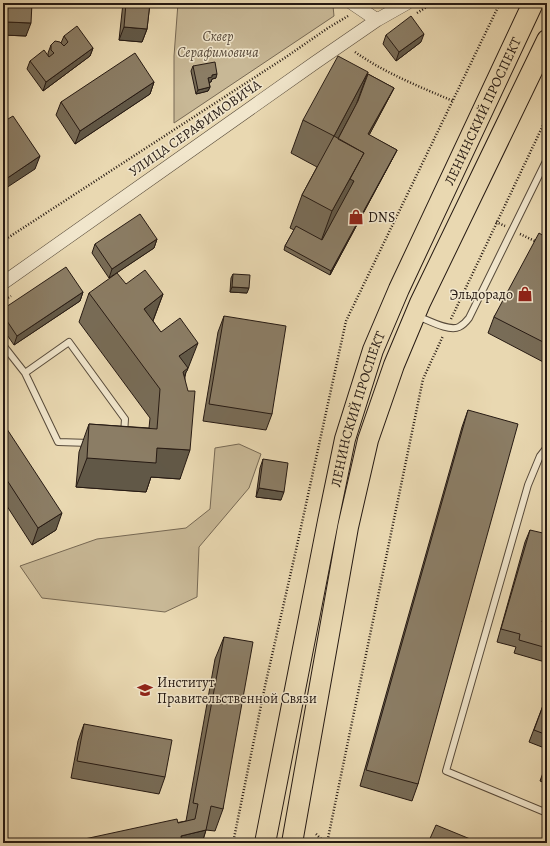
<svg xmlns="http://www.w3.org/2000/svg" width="550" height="846" viewBox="0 0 550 846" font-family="Alegreya,serif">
<rect width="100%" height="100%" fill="#e9d8b1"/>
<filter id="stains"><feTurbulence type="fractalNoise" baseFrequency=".005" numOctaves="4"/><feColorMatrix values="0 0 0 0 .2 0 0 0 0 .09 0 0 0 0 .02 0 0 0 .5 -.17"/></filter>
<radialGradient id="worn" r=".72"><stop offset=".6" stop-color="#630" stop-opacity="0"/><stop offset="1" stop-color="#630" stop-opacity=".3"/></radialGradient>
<path fill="#c8b896" stroke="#776954" d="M178,3H327L333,6L334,16L174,123V56Z
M239,444L261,454L249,488L199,547L197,597L165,612L42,598L20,566L97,539L186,528L210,509L215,448Z"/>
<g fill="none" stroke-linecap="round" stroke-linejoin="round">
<g stroke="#574a3a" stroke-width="8">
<path id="lane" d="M417,316C428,320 449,332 459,327C463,325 466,322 469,318L547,159
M3,345L25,373L58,442L90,443
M25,373L69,342L125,419L124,434
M547,447L540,456L528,485L446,771L547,813"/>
</g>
<g stroke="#574a3a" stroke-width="14">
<path id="street" d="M352,3L377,20
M3,283L316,62L377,20L407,3"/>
</g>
<g stroke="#261a13" stroke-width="22">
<g id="primary">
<path id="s1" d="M265,843L328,521L345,439L373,350L399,289L533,3"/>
<path d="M292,843L348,527L368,440L394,365L420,303L547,40"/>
</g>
</g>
<path stroke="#261a13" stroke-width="2.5" stroke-dasharray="1 2" stroke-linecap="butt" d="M417,13L433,3
M355,52C385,73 420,87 453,101
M496,222L505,226
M520,234L537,242
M3,241L286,57L328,28L348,16
M3,301L11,296
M451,319L547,117
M316,834L325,843
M233,843L265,686L296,550L346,321L500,3
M327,843L423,379L443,336"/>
<use href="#lane" stroke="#f1e6cc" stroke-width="6"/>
<use href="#street" stroke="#f1e6cc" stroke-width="13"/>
<use href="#primary" stroke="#e9d8b1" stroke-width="20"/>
</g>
<path fill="#786c57" stroke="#261a13" d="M4,3H32L26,36L3,35V21Z
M123,3H150L147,29L142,42L119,40Z
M386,35L421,42L396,61L383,44Z
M64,36L93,48L90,56L43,91L27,69L30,61L48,56V53L51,45L61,43Z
M193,66L216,78L212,79L211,82H209L210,87L208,91L196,94L191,71Z
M368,74L394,88L392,92L369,135L397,150L395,154L330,275L284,250L285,246L294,230L290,228L302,195L317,167L291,153L303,120Z
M154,82L150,94L75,144L56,115L61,102Z
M547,238V364L488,333L494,317Z
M157,239L154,248L109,278L92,253L95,244Z
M233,274L247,293L230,292L231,278Z
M126,284L163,294L153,321L187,371L186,372L185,377L180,479L151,477L146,492L76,487L79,452L89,424L149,428L150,418L79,322L89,293Z
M83,292L80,301L14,345L3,329V309Z
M224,316L272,414L266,430L203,421L218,332Z
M468,410L418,784L412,801L360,786L462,427Z
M3,423L56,530L32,545L3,500Z
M263,459L281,500L256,497L260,468Z
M530,530L542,622L547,623V656L545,662L514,653L516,647L497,642L525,542Z
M224,637L223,809L215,831L206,830L202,843H66L186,821L215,659Z
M547,695V749L529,742Z
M84,724L165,777L159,794L71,778L78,741Z
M547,762V784L540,781Z"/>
<path fill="#615847" stroke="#261a13" d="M7,22L31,23L26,36L3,35V32Z
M124,27L147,29L142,42L119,40Z
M424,34L421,42L396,61L399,52Z
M93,48L90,56L43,91L46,82Z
M368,72L356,105L324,165L334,136Z
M217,74L216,78L212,79L211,82L206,83L208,78L212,75Z
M154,82L150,94L75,144L80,131Z
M210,87L208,91L196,94L198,90Z
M394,88L392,92L367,139L368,134Z
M397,150L395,154L330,275L331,271Z
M364,153L352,186L320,244L332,211Z
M40,156L35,169L3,190V181Z
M157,239L154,248L109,278L112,269Z
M232,287L249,288L247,293L230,292Z
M83,292L80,301L14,345L17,336Z
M163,294L152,323L144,309Z
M198,343L187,371L186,372L177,397L179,356Z
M157,448L190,450L180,479L151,477L146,492L76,487L87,458Z
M259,488L284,492L281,500L256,497Z
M62,513L56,530L32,545L38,528Z
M206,830L202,843H178L181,836Z"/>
<path fill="#8b7d65" stroke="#261a13" d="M8,3H32L31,23L7,22Z
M126,3H150L147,29L124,27Z
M411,16L424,34L399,52L386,35Z
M77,26L93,48L46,82L30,61L44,50L49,57L54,53L51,50V45L55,41L60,42L64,46L68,42L64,36Z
M135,53L154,82L80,131L61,102Z
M338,56L368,72L334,136L364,153L332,211L302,195L334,136L303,120Z
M215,62L217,74L212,75V77L208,78L210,87L198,90L193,66Z
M368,74L394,88L368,134L397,150L331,271L285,246L296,226L322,240L354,181L350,179L364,153L338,139L358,101Z
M13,116L40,156L3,181V122Z
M140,214L157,239L112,269L95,244Z
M539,233L547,238V344L494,317Z
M66,267L83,292L17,336L3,315V309Z
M145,270L163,294L144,309L161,332L180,318L198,343L179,356L188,368L183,372L188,391H195L190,450L157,448L156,463L87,458L89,424L157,429L160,389L89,293L117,273L126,284Z
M233,274L250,275L249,288L232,287Z
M224,316L286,326L272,414L209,404Z
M468,410L518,424L418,784L366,770Z
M3,423L62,513L38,528L3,474Z
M263,459L288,463L284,492L259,488Z
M530,530L547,534V604L542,622L547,623V648L519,640L520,634L501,629Z
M224,637L253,642L223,809L211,806L206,830L181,836L182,843H66L177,819L178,823L195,819L198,804L193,803Z
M547,695V735L534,730Z
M84,724L172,740L165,777L77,761Z
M547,762V769L544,768Z
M436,825L480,843H428Z"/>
<defs>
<g id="shop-bare" transform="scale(1.2)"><path d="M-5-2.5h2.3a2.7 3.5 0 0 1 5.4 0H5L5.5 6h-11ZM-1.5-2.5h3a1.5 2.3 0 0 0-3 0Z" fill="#8f2418" stroke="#f1e6cc" stroke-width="2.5" paint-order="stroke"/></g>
<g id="university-bare" transform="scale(1.2)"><path d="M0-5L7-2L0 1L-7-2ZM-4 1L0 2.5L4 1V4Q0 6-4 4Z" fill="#8f2418" stroke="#f1e6cc" stroke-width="2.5" paint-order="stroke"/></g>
</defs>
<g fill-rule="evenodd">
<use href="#shop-bare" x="356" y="217"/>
<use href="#shop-bare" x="525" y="294"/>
<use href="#university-bare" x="145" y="690"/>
</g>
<g text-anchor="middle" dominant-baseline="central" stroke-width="3" stroke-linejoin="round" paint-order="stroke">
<g font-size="14" font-style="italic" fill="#57493a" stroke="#f1e6cc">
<text x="218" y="36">Сквер<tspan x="218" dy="16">Серафимовича</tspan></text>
</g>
<g font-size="14" fill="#261a13" stroke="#f1e6cc">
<text stroke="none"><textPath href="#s1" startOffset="768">ЛЕНИНСКИЙ ПРОСПЕКТ</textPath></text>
<text transform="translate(195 128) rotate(-35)">УЛИЦА СЕРАФИМОВИЧА</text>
<text stroke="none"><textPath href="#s1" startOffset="444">ЛЕНИНСКИЙ ПРОСПЕКТ</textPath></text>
</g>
<g font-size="14" fill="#261a13" stroke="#f1e6cc" text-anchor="start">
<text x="368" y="217">DNS</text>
<text x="513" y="294" text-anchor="end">Эльдорадо</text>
<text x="157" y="682">Институт<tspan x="157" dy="16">Правительственной Связи</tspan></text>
</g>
</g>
<rect width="550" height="846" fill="none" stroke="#e9d8b1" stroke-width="16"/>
<rect x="4" y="4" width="542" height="838" fill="none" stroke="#261a13" stroke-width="2"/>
<rect x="8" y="8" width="534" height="830" fill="none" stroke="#261a13"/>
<rect width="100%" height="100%" filter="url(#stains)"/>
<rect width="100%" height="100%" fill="url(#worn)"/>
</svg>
